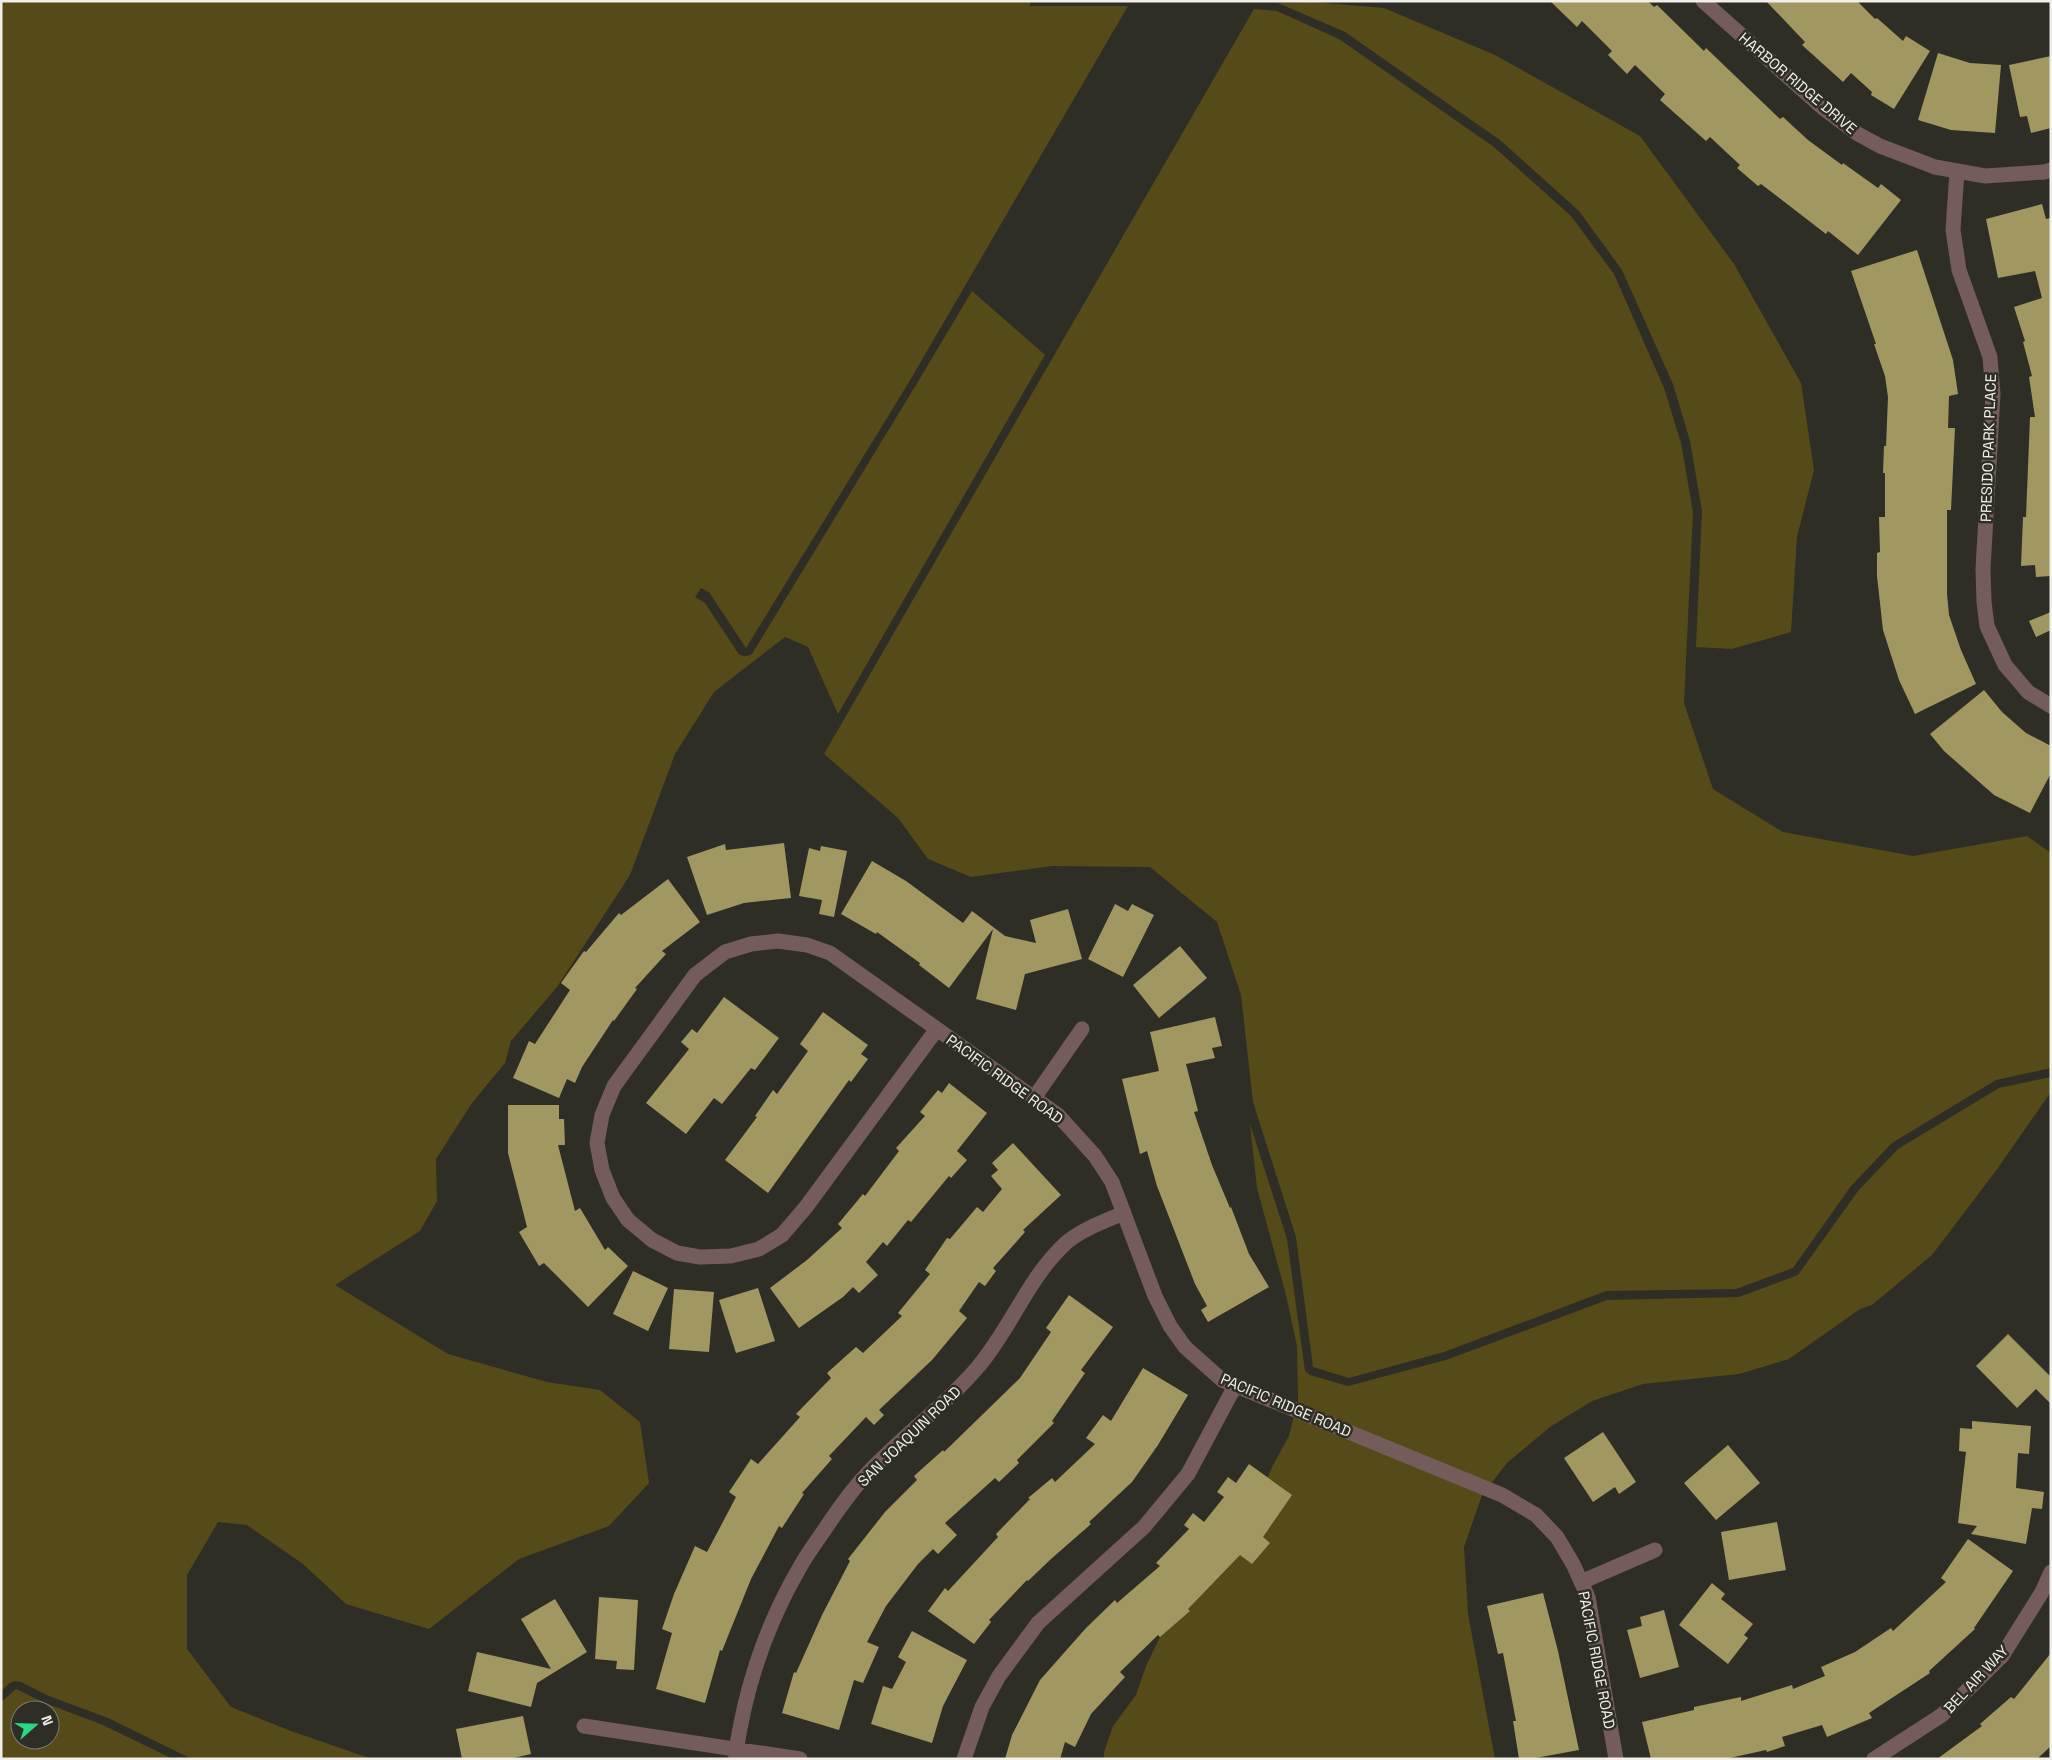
<svg xmlns="http://www.w3.org/2000/svg" width="2052" height="1760" viewBox="0 0 2052 1760" font-family="'Space Grotesk',sans-serif">
<rect width="100%" height="100%" fill="#2f2e26"/>
<path fill="#544b18" fill-rule="evenodd" d="M1,1H1032L1029,6H1128L909,382L746,648L709,592L701,588L695,597L705,603L738,653C743,657 746,657 752,654L916,385L972,291L1045,355L838,714L808,647L785,637L714,692L675,754L630,875L557,987L511,1041L505,1063L472,1103L436,1159L437,1201L420,1231L335,1285L448,1354L547,1382L600,1390L640,1422L649,1483L609,1526L519,1559L429,1629L346,1604L303,1564L247,1525L218,1522L187,1575V1649L231,1707L291,1731L372,1759H192L108,1718L49,1696L21,1682L15,1681L10,1683L1,1691Z
M1313,2L1384,8L1495,55L1640,136L1734,264L1801,383L1814,470L1797,537L1791,632L1732,649L1696,647L1702,511L1690,441L1673,384L1622,270L1579,211L1500,140L1345,32L1278,3Z
M1254,9L1277,11L1339,39L1494,147L1571,216L1614,274L1664,388L1681,443L1693,512L1684,703L1713,789L1783,832L1913,856L2027,836L2051,853V1068L1996,1080L1892,1143L1851,1186L1793,1268L1736,1289L1606,1291L1444,1352L1349,1378L1313,1367L1296,1237L1253,1102L1241,995L1217,922L1150,867L1052,866L971,877L928,859L898,818L824,754Z
M2051,1077V1092L1995,1172L1932,1255L1872,1305L1860,1309L1789,1359L1739,1374L1643,1384L1592,1401L1550,1427L1507,1463L1482,1495L1464,1547L1468,1614L1495,1759H1104V1752L1113,1726L1136,1695L1146,1666L1171,1614L1257,1500L1273,1465L1289,1436L1298,1400L1297,1346L1286,1295L1257,1188L1250,1124L1287,1239L1305,1371L1310,1375L1348,1386L1446,1360L1607,1300L1739,1297L1798,1275L1858,1191L1898,1149L1999,1088Z
M16,1689L45,1703L103,1725L173,1759H1V1702ZM20,1710H50V1740H20Z"/>
<path fill="#a09761" d="M1550,1H1648L1654,7L1657,5L1704,51L1706,48L1780,119L1783,117L1808,140L1842,165L1843,163L1878,188L1881,184L1901,200L1858,255L1828,231L1826,234L1761,184L1758,186L1737,168L1740,165L1710,137L1706,141L1660,100L1665,94L1635,65L1627,74L1608,55L1612,51L1582,21L1577,27Z
M1766,1H1857L1875,19L1877,18L1903,41L1906,36L1930,51L1894,109L1871,95L1872,92L1851,73L1843,82L1802,45L1805,42Z
M1938,53L1970,63L2001,65L1995,133L1951,130L1918,120Z
M2051,56V128L2031,133L2027,116L2020,117L2009,65Z
M2042,204L2046,219L2051,218V576L2036,577L2035,565L2021,566L2023,517H2026L2030,417H2035L2029,377L2032,376L2023,342L2025,341L2014,307L2042,298L2035,271L1998,278L1986,219Z
M1917,250L1953,360L1958,394L1949,396L1948,428H1955L1951,510H1947V594L1949,615L1961,650L1976,684L1915,714L1899,680L1883,630L1877,576V553L1880,552L1879,517H1885V473H1883L1884,446H1886L1888,397L1885,376L1874,344H1876L1851,271Z
M2051,612V630L2036,637L2029,621Z
M1984,690L2002,712L2026,733L2051,746V773L2030,813L1994,795L1944,751L1930,734Z
M784,843L791,898L744,903L707,915L687,857L725,844L726,850Z
M821,846L847,851L834,917L819,914L822,900L799,896L809,848L820,851Z
M872,861L906,881L963,923L972,911L1005,936L1036,943L1030,920L1068,909L1082,959L1025,974L1016,1010L976,999L993,929L949,988L919,965L920,963L877,932L876,934L841,914Z
M668,879L700,922L662,951L666,954L635,988L637,989L614,1021L613,1020L582,1067L575,1083L567,1079L559,1098L513,1078L529,1041L535,1044L570,990L561,983L584,951L586,952L619,913L621,915Z
M1115,904L1128,911L1132,904L1154,915L1123,977L1088,959Z
M1180,946L1207,978L1159,1018L1133,985Z
M724,997L779,1038L755,1070L751,1068L722,1104L714,1098L686,1134L646,1103L689,1049L681,1042L692,1029L697,1033Z
M823,1012L868,1045L861,1054L868,1059L851,1082L849,1080L768,1193L725,1160L757,1117L755,1116L773,1090L777,1094L808,1051L800,1044Z
M1215,1017L1222,1046L1212,1048L1215,1058L1186,1064L1198,1111L1194,1112L1212,1165L1230,1208L1231,1207L1249,1254L1269,1287L1208,1322L1201,1310L1207,1306L1195,1284L1157,1186L1147,1151L1140,1154L1122,1079L1159,1071L1150,1032Z
M949,1083L987,1113L957,1151L967,1160L951,1178L949,1176L911,1222L908,1220L887,1246L883,1242L866,1262L878,1275L859,1293L853,1287L843,1297L799,1328L770,1288L807,1260L842,1228L838,1224L863,1194L865,1196L899,1151L896,1148L925,1116L920,1112L938,1090L942,1093Z
M508,1105H559V1119H564L565,1145H558L575,1211L580,1208L605,1250L608,1247L628,1266L588,1307L544,1263L539,1266L519,1232L527,1227L508,1153Z
M1013,1143L1061,1195L1023,1230L1025,1232L993,1268L996,1271L985,1286L979,1282L959,1311L967,1318L932,1360L879,1410L884,1415L874,1425L866,1417L829,1456L832,1459L802,1493L804,1494L782,1528L779,1526L751,1579L722,1651L720,1650L705,1703L656,1689L672,1633L662,1629L674,1594L695,1546L707,1552L736,1497L729,1492L751,1459L758,1464L800,1417L796,1414L831,1378L827,1373L856,1347L863,1353L902,1316L898,1313L930,1274L925,1270L947,1238L950,1239L977,1207L983,1212L1002,1189L991,1176L998,1170L992,1163Z
M633,1271L668,1288L648,1331L613,1314Z
M758,1288L775,1341L736,1353L719,1300Z
M674,1289L714,1292L709,1352L669,1349Z
M1069,1295L1113,1327L1081,1370L1085,1373L1052,1421L1054,1423L1017,1460L1019,1463L999,1482L995,1478L945,1523L957,1535L938,1554L933,1549L918,1564L886,1606L867,1642L879,1647L863,1683L854,1680L839,1730L782,1713L794,1672L796,1673L822,1615L850,1561L848,1559L885,1512L917,1480L914,1476L943,1450L944,1452L1020,1378L1051,1332L1046,1328Z
M2008,1334L2051,1377V1404L2036,1389L2017,1408L1976,1366Z
M1143,1368L1188,1395L1158,1445L1132,1482L1089,1522L1091,1524L1051,1559L1028,1581L1027,1580L989,1620L991,1622L974,1644L928,1611L945,1588L948,1591L998,1537L996,1534L1030,1499L1028,1498L1052,1478L1055,1482L1095,1444L1086,1438L1103,1415L1111,1421Z
M1972,1421L2031,1426L2029,1454L2018,1453L2016,1488L2044,1492L2042,1509L2032,1508L2026,1544L1971,1534L1977,1526L1958,1523L1966,1452L1959,1451L1960,1428L1972,1429Z
M1603,1432L1636,1482L1619,1494L1615,1487L1593,1502L1564,1458Z
M1728,1445L1760,1483L1716,1520L1684,1483Z
M1249,1464L1292,1495L1263,1537L1270,1543L1252,1564L1240,1555L1188,1609L1190,1611L1160,1637L1158,1635L1120,1672L1125,1677L1091,1714L1075,1747L1065,1742L1060,1759H1005L1012,1735L1040,1680L1086,1628L1115,1600L1117,1603L1160,1566L1156,1563L1189,1529L1184,1525L1193,1513L1204,1522L1224,1497L1217,1492L1228,1477L1236,1483Z
M1777,1522L1786,1570L1729,1580L1721,1532Z
M1968,1539L2013,1571L1974,1628L1975,1629L1929,1671L1930,1673L1869,1713L1872,1718L1827,1737L1822,1725L1782,1737L1785,1746L1767,1752L1766,1750L1725,1759H1651L1642,1722L1694,1710V1707L1741,1697V1701L1792,1685L1793,1689L1825,1676L1821,1667L1855,1652L1891,1628L1893,1631L1946,1582L1941,1578Z
M1712,1583L1725,1594L1721,1599L1753,1624L1744,1635L1748,1638L1728,1664L1679,1625Z
M1543,1593L1558,1651L1579,1750L1530,1759H1519L1513,1721H1516L1503,1653L1498,1654L1487,1606Z
M599,1597L638,1600L634,1670L616,1669L617,1661L595,1659Z
M555,1599L587,1652L537,1683L531,1707L468,1691L477,1652L551,1669L521,1619Z
M1664,1610L1679,1667L1640,1678L1627,1630L1642,1626L1640,1617Z
M912,1631L967,1660L943,1706L932,1743L871,1724L883,1686L892,1689L906,1662L898,1657Z
M2051,1653V1746L2037,1759H1937L1982,1726L1980,1724L2011,1697L2014,1699Z
M523,1716L531,1754L509,1759H462L456,1729Z"/>
<g fill="none" stroke-linecap="round" stroke-linejoin="round">
<path stroke="#755c5c" stroke-width="15" d="M1703,1L1823,108L1858,134L1880,146L1935,167L1985,176L2044,172L2051,170
M1957,171L1953,230L1959,270L1990,357L1993,394L1983,569L1984,602L1987,626L2005,665L2028,692L2051,706
M937,1029L806,1207L782,1235L759,1249L731,1256L700,1257L677,1253L652,1240L628,1220L613,1198L602,1170L597,1143L602,1115L614,1086L695,975L725,952L751,944L778,941L807,945L830,953L1058,1115L1095,1156L1112,1182L1155,1296L1170,1326L1185,1347L1222,1380L1502,1495L1536,1515L1557,1537L1573,1564L1588,1597L1616,1759
M1034,1098L1082,1029
M1581,1582L1655,1550
M584,1726L800,1759
M735,1759C744,1692 766,1625 800,1567C807,1554 817,1541 825,1529C837,1511 851,1491 866,1475C901,1437 944,1407 977,1368C1011,1329 1028,1277 1067,1242C1083,1229 1105,1221 1124,1213
M964,1759L982,1707L999,1676L1038,1623L1144,1527L1188,1474L1235,1386
M1874,1759L1942,1715L2002,1656L2042,1592L2051,1572"/>
</g>
<g text-anchor="middle" dominant-baseline="central" stroke-width="5" stroke-linejoin="round" paint-order="stroke">
<g font-size="15" fill="#f0efea" stroke="#2f2e26">
<text transform="translate(1798 83) rotate(40)">HARBOR RIDGE DRIVE</text>
<text transform="translate(1988 448) rotate(-88)">PRESIDO PARK PLACE</text>
<text transform="translate(1005 1079) rotate(36)">PACIFIC RIDGE ROAD</text>
<text transform="translate(1286 1405) rotate(23)">PACIFIC RIDGE ROAD</text>
<text transform="translate(909 1436) rotate(-44)">SAN JOAQUIN ROAD</text>
<text transform="translate(1597 1660) rotate(79)">PACIFIC RIDGE ROAD</text>
<text transform="translate(1976 1679) rotate(-47)">BEL AIR WAY</text>
</g>
</g>
<rect width="2052" height="1760" fill="none" stroke="#f0efea" stroke-width="5"/>
<g transform="translate(35 1725) rotate(70)"><circle r="24" fill="#2f2e26" stroke="#7c7b74"/>
<path d="M0-4L9 19L0 12L-9 19Z" fill="#2ad885"/>
<text y="-8" font-size="14" font-weight="bold" text-anchor="middle" fill="#f0efea">N</text>
</g>
</svg>
